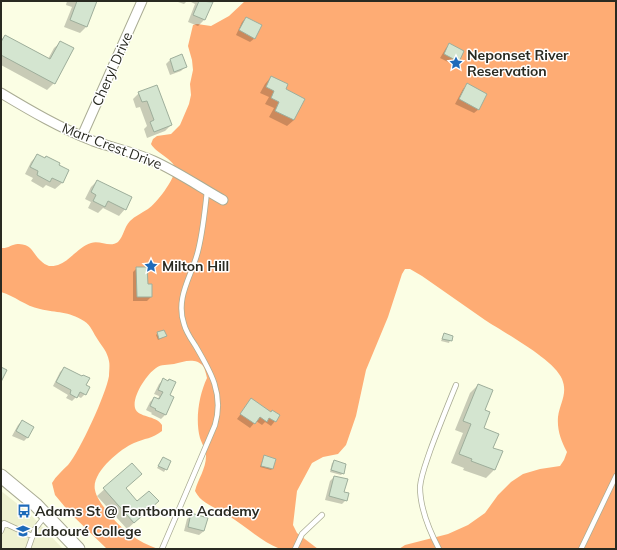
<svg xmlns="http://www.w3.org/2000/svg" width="617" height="550" viewBox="0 0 617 550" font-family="Mulish,sans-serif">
<rect width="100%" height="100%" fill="#fbfee4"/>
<path fill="#eef1d0" d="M1,491L29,513L63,549H1Z"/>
<path fill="#feac74" d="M245,1H616V549H399L405,545L448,534L468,525L485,513L498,495L511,482L523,474L540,469L560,466L564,460L567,452C561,441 557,430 558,417C560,402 568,394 562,379C554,359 503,332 485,320C464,305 443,291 422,276L410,269H405L402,274L388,317L366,370L356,416L346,445L338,454L323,457L312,463L297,491L293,525L297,533L318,549C309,549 284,550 278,548C262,542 244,525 229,516C217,507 202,505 195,491C198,479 206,469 206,456C206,450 202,444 200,438C195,419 199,395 207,378C206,374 205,369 203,366C195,357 183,362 174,364C168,365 161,364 156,368C147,374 132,396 135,408C138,418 156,415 162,425V431C152,439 145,438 134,443C120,449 91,473 95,490C96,497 103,506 107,511C120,529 138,542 158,549H107L70,513L55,495L52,483C56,476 62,471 68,465C80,451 106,394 109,376C109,372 110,365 109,361C107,351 103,348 98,340C93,333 91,325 84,321C68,311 57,313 40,309C25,306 15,296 1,292V248C8,249 13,243 19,244C33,245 32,253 41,261C43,263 46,265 49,266C52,266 55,266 58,265C70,261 78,247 91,243C100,240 110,248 118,242C124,236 124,227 130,221C135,216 142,213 148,209C156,204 175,179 175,169C175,160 156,153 151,144L153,139L157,136L171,134L180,125L189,104L191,95L190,84L193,70L192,60L188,46L193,25L197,24L211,26L229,16Z"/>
<path fill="#0003" d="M67,1H96L86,27L80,33L64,27L72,7L66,5Z
M175,1H187L184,4Z
M189,1H208L211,2L204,20L198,26L188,22L195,4Z
M246,18L255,38L250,42L236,35L242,22Z
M5,36L48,59L54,48L61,42L54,83L47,90L1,65V40Z
M450,44L458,61L454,65L440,58L446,48Z
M181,56L185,67L181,71L170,75L166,64L170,60Z
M271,77L284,89L294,120L287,126L269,117L274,108L265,104L269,97L260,93L265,84Z
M467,85L479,109L474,113L455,104L463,89Z
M139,93L171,125L165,131L147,138L144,129L147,126L140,107L136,108L133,99Z
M37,155L68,171L62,183L55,189L46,185L43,188L31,181L33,178L25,174L31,162Z
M97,181L125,209L119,216L103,208L98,213L88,208L91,202L85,199L91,187Z
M137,268L147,285L151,297L147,301H133V272Z
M158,333L166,336L158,340L156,335Z
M444,334L452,336L449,343L441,341Z
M64,368L85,386V394L81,398L77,396L72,401L66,398L68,395L53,386L60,372Z
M163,380L167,381L169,380V395L165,415L161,419L151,414L152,413L146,410L150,402L154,398L158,400L159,396L154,394L159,384Z
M478,385L482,428L492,448L502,452L494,470L486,478L463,470L464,468L451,463L463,433L455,430L470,393Z
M248,404L271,413L279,416L271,426L265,422L262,425L256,421L250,428L237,419Z
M22,421L28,437L24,441L12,436L18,425Z
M264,456L273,468L271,470L260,467L263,458Z
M163,458L170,461L164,472L157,468Z
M334,462L343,473L341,475L330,472L332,463Z
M132,464L124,489L137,503L151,508L127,529L97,496Z
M334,477L346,500L342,504L325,500L330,481Z
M191,515L204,531L199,535L184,531L187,519Z"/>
<path fill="#d4e5d0" stroke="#9eae9b" d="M77,1H97L87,27L70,20Z
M199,1L213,2L205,20L193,15Z
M246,17L262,25L255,39L239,30Z
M5,35L50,59L60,41L74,48L55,84L1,55V42Z
M449,43L464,51L459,62L444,54Z
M182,54L187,67L174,72L170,59Z
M271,76L288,84L286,89L305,99L294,120L275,111L279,102L271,98L274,91L266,87Z
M467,83L487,94L479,110L459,99Z
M157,85L172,125L154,132L150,122L154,120L147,101L142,102L138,92Z
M37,154L45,158L46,156L60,163L59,165L69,170L63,183L52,178L50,182L37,175L38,171L30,167Z
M97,180L132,197L126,210L108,201L105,207L93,201L96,195L91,192Z
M136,267H147L148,284H152V297H137Z
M164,330L167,336L159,339L157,332Z
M444,333L453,336L452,341L442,339Z
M1,367L7,370L1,382Z
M64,367L82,376L83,375L90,378L86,385L90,387L86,395L80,392L77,398L70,394L71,390L56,382Z
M163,378L168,381L169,379L176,382L170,395L174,397L166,415L155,410L156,409L150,406L154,397L159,399L163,392L158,390Z
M478,384L493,390L485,410L490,412L484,428L499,434L493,448L503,451L495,470L471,461L472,459L459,454L471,424L463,421Z
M251,398L271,412L272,410L280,415L276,422L269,418L267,422L260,417L255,424L240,414Z
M22,420L34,427L28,438L16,431Z
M264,455L276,459L273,469L261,466Z
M163,457L171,461L167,470L158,466Z
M334,460L346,464L344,474L331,470Z
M132,463L142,474L126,488L137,501L149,491L159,501L134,523L103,488Z
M334,476L348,479L344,492L349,493L347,501L329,496Z
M191,513L208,518L204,531L188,527Z"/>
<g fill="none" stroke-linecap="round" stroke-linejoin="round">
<g stroke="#aaac94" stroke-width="6">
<path id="service" d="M1,531L4,523L32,536
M28,549L35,529L45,516
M162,549L215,425C224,394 211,372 195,345C191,339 186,332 184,324C175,297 192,276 198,251C203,231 205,211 207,191
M295,549L302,534L322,515
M439,549C429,530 420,509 420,487C421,475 426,463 430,451C438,429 447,407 456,385
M581,549L616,476"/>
</g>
<g stroke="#aaac94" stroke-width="11">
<path id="minor" d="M1,93C31,111 60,128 93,141C113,148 134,152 154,161C178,172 200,187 223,200
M82,136L142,1"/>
</g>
<g stroke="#aaac94" stroke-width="15">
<path id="secondary" d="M1,476L36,505L78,549"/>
</g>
<use href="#service" stroke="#fff" stroke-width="4.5"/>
<use href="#minor" stroke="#fff" stroke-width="9"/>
<use href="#secondary" stroke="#fff" stroke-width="13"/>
</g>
<defs>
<g id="sight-bare" transform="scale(1.08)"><path d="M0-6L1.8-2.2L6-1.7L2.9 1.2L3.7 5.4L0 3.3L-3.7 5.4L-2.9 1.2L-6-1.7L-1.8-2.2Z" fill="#1e6ab9" stroke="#fff" stroke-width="2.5" paint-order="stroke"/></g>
<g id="bus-bare" transform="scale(1.08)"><path d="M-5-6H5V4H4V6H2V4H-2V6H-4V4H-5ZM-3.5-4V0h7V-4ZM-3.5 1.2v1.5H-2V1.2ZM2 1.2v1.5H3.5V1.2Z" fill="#1e6ab9" stroke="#fff" stroke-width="2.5" paint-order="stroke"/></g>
<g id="university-bare" transform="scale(1.08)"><path d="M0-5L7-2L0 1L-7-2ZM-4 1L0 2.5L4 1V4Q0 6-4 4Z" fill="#1e6ab9" stroke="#fff" stroke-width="2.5" paint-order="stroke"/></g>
</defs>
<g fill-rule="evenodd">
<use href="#sight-bare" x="456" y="63"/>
<use href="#sight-bare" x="151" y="266"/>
<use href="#bus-bare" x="24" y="511"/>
<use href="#university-bare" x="23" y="531"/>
</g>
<g text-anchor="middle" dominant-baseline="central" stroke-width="3" stroke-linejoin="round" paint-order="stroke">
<g font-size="14" font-weight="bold" fill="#292a21" stroke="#fff" text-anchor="start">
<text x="467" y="55">Neponset River<tspan x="467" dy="16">Reservation</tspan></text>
<text x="162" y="266">Milton Hill</text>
<text x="35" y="511">Adams St @ Fontbonne Academy</text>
<text x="34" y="531">Labouré College</text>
</g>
<g font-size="14" fill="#292a21" stroke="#fff">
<text transform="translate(112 69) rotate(-66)">Cheryl Drive</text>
<text transform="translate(112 146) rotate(21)">Marr Crest Drive</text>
</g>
</g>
<rect width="617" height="550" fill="none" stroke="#292a21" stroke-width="4"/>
</svg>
